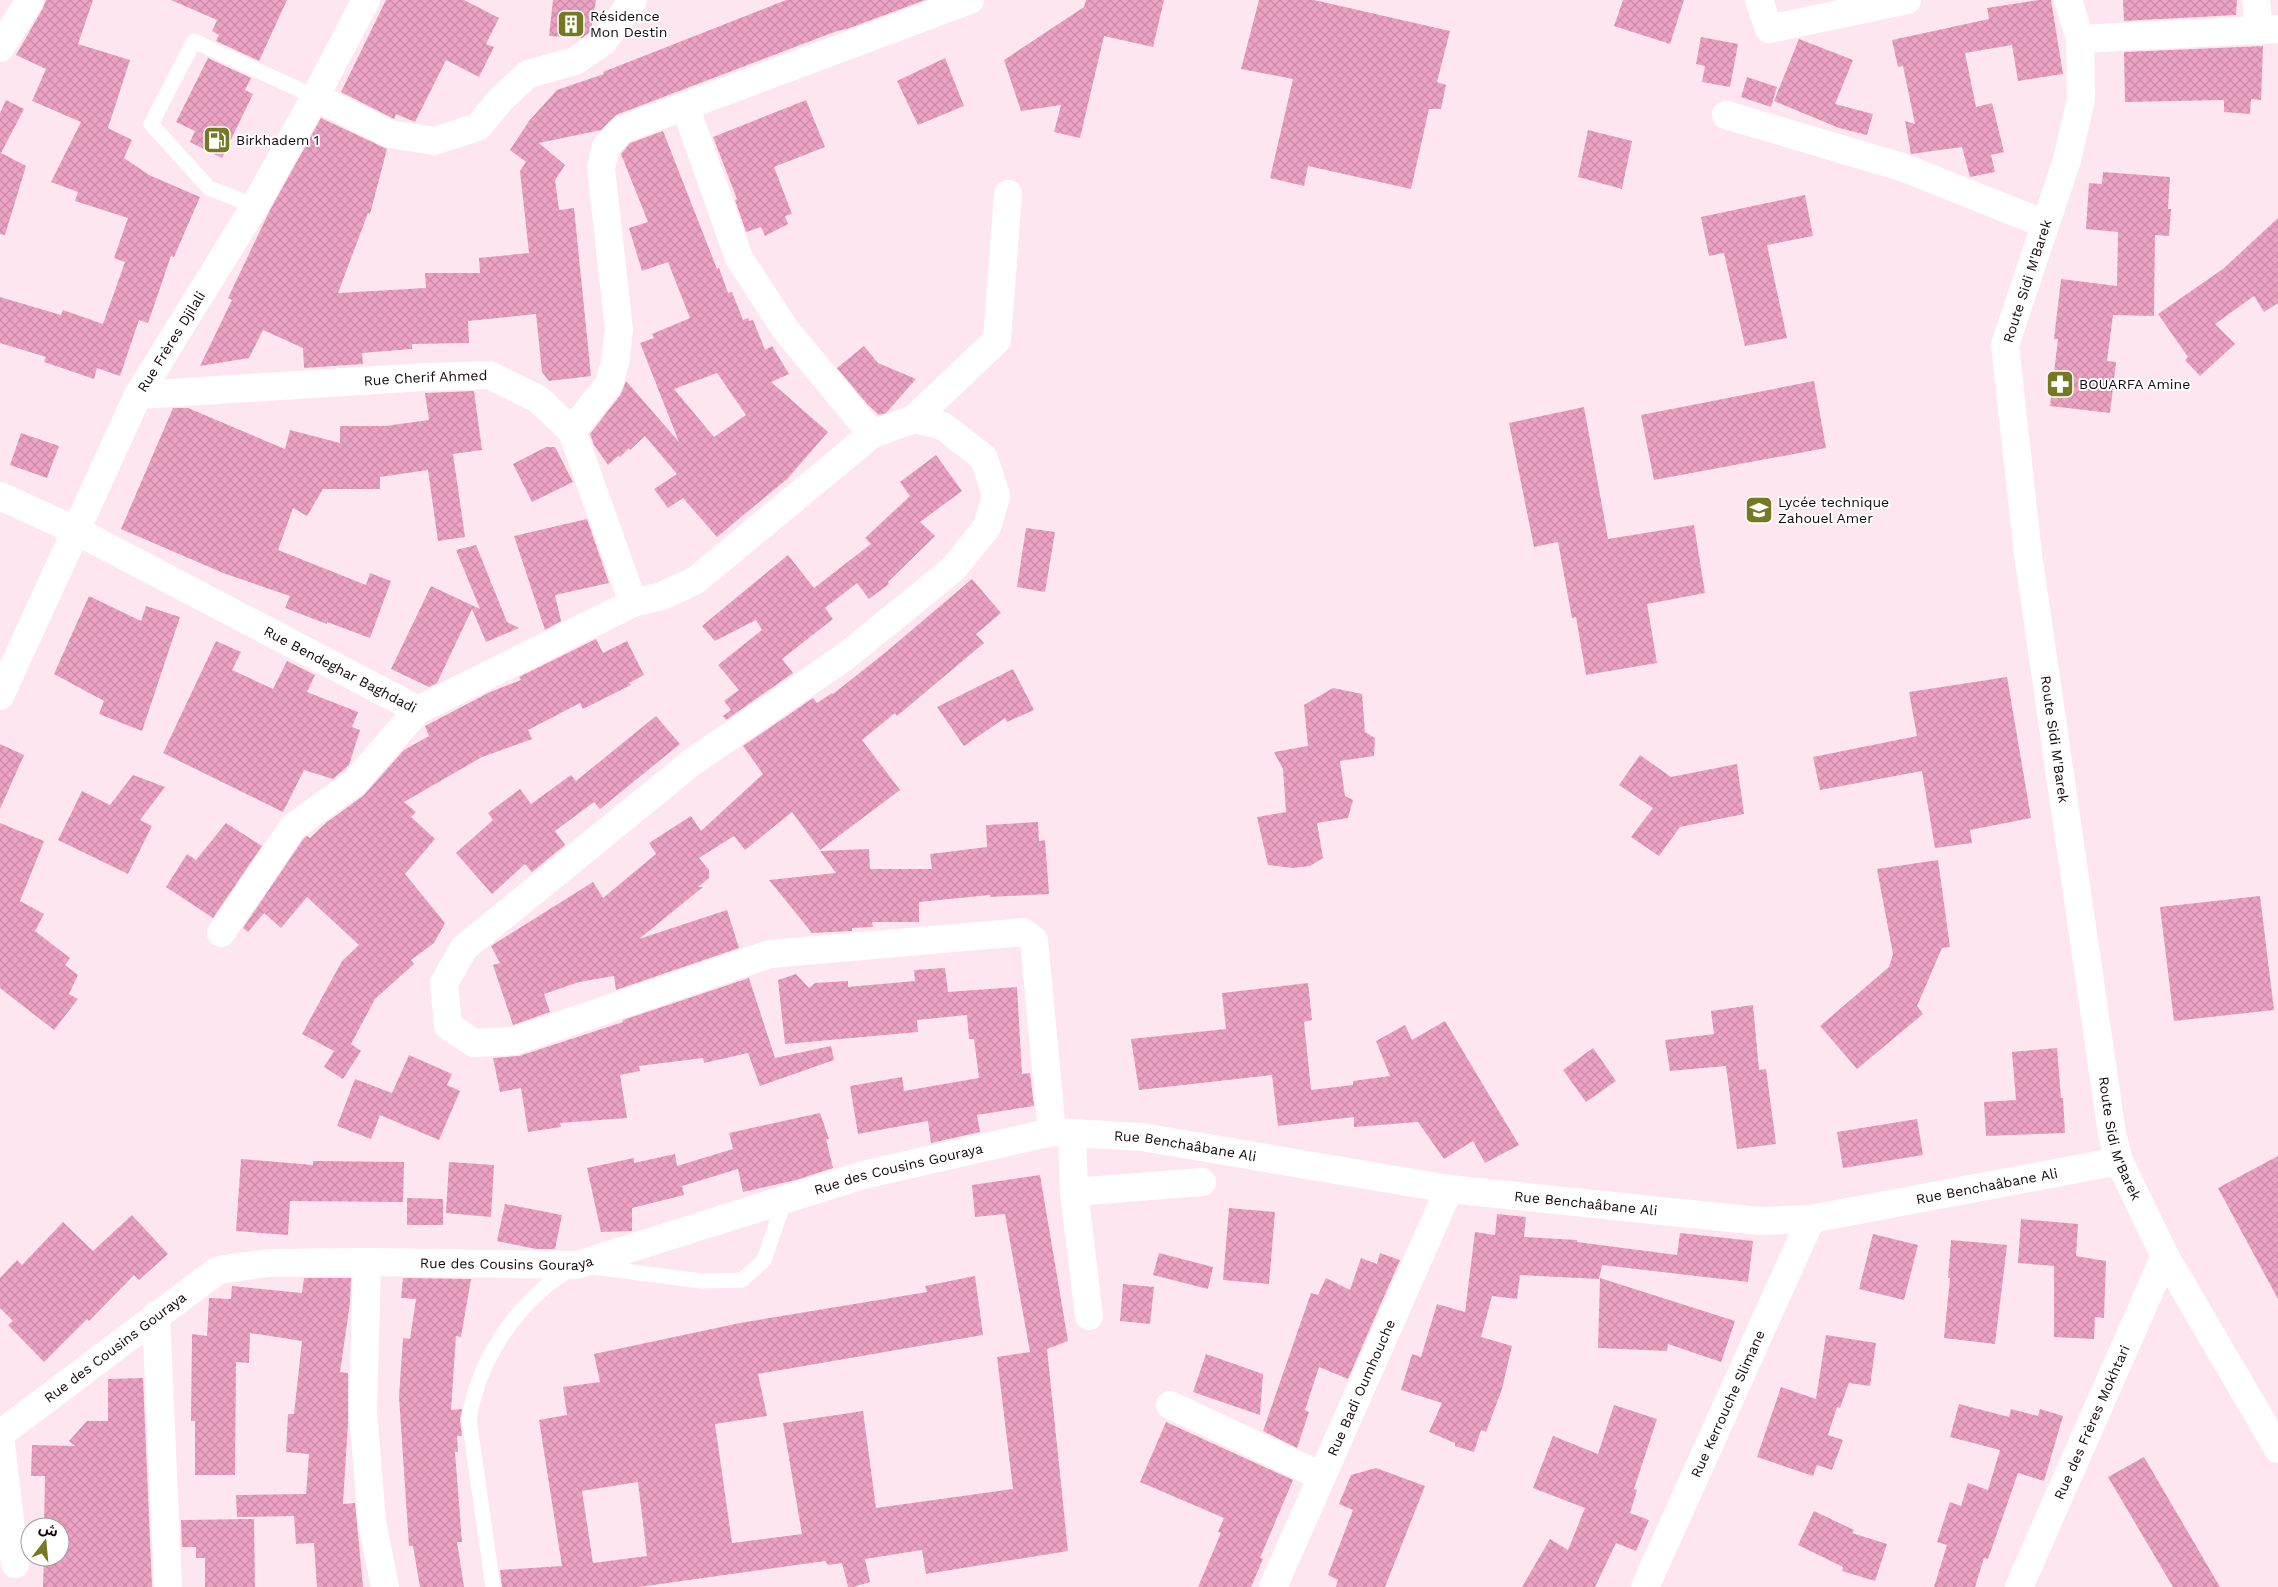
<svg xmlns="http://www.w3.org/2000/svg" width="2278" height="1587" viewBox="0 0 2278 1587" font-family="'Work Sans','Noto Sans Arabic',sans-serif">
<defs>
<pattern id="building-cross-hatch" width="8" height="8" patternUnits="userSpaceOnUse" patternTransform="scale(1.25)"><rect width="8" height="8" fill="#eca3c3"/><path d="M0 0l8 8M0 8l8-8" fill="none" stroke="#ca8ba6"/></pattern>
</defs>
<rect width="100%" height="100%" fill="#fee6f0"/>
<path fill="url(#building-cross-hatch)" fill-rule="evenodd" d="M46,0H93L78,44L130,60L108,128L132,140L124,158L149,175L200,197L174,257L171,256L148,323L139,320L120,376L97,368L94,379L44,362L46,357L0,343V297L61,315L63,310L103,324L125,262L114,258L128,218L75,201L78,192L51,182L81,122L32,101L46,69L16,55L43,8Z
M171,0H287L259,61L216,41L219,35L212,31L217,20Z
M386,0H464L499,18L486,44L494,47L479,77L446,60L415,122L396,114L394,119L341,92Z
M553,0H596L591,31L582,38L549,36Z
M786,0H925L847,29L837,31L616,115L601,130L539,143L565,165L555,180L559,210L574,208L591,376L549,381L542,372L536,314L468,321L469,343L412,344V349L362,353L363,364L304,368L303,348L263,330L249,358L200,366L232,300L228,298L270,210L321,118L387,149L370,214L368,213L338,293L426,288L425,273H480L479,258L529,253L520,171L526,162L510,150L529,121L557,90L604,74L603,72Z
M1086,0H1164L1153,47L1104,36L1080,138L1054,132L1061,105L1021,111L1004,60L1084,7Z
M1259,0H1314L1450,31L1437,82L1446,85L1441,109H1429L1411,189L1308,166L1304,186L1270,178L1293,79L1241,69Z
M1623,0H1684L1670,44L1614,26Z
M2038,0H2051L2063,74L2018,81L2012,45L1965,53L1976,107L1992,103L2004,152L1991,155L1995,172L1970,177L1962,147L1911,154L1905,121L1915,124L1903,66L1898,67L1892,40L1989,19L1987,8Z
M2123,0H2237L2236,15L2124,21Z
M1701,37L1738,44L1730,87L1702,82L1705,66L1696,64Z
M1799,39L1853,60L1835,104L1873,114L1867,135L1839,128L1774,101Z
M2263,46L2261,100L2251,99L2250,114L2224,112V100L2125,102L2124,52Z
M208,58L251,78L245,90L253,94L222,158L190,142L195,131L176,122Z
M945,58L964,106L918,125L897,81Z
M1747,77L1777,87L1771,107L1741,97Z
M6,100L24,109L1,153L26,166L5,235L0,234V113Z
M806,100L825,147L774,167L792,214L785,216L788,224L765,236L761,227L746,232L735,200L737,199L713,137Z
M1588,130L1632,141L1622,189L1578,177Z
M663,131L717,269L719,268L728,293L732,292L743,320L748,318L749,321L753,320L765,350L772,346L789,374L771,382L828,432L787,479L717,537L683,498L668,508L654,489L677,474L645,436L630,450L629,448L620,457L618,456L608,465L594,445L590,434L621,394L626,381L679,442L640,343L654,338L652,334L690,318L668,262L642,271L629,228L648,222L621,154L630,143ZM717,373L746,415L714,437L674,389Z
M2103,172L2170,177L2168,209H2171L2169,236L2155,235L2154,316L2113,315L2107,361L2116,362L2110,413L2050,406L2058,339H2054L2061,279L2117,286L2118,232L2086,229L2089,183L2102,184Z
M1805,195L1813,236L1767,245L1787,338L1745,346L1724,253L1709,256L1701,217Z
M2278,218V303L2264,312L2254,296L2215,324L2235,344L2200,376L2185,360L2188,357L2158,314L2223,269Z
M864,346L878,363L916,379L886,413L879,415L868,405L837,368Z
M1814,381L1826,448L1654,480L1641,415Z
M474,391L482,450L453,454L465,537L438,541L428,470L380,477V489H323L307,516L293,508L278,550L366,585L370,573L391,581L370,638L327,622V624L285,608L290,596L223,573L121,529L173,408H188L285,449L290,430L340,443V426H385L429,420L425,393Z
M1584,407L1608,539L1694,525L1705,593L1647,604L1657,663L1586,675L1576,617L1572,618L1558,542L1534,547L1509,423Z
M21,433L59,446L47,478L10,465Z
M546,447H555L573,482L532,502L513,464Z
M936,455L962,491L920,522L935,536L888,582L889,584L869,599L857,583L825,608L833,619L782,659L793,673L726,720L723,716L731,710L724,701L739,690L718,665L762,630L756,620L715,641L702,626L788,555L814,588L871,544L865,538L910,496L900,482Z
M587,519L609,583L555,595L561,621L545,630L514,536Z
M1026,528L1055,532L1045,592L1017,587Z
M476,545L507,622L519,628L486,642L472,609L437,683L429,687L391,669L431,586L480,609L456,550Z
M972,579L1001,613L976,634L984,643L897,716L895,713L862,740L900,790L820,850L792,812L745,850L734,836L699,858L709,870V878L698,887H703L639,939L727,910L739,948L616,990L614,976L579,982L544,994L550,1012L513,1025L493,965L500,963L491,946L593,882L603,898L656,854L649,843L691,816L701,831L763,774L743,746L813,698L817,703L832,693L833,694L886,652Z
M89,596L141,621L146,606L180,617L142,731L99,714L104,701L54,674Z
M596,639L603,653L627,641L644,675L629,683L631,685L583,709L580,703L528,730L532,739L482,757L404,802L416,812L411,817L435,839L405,874L445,923L434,943L411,960L414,964L375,999L351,1044L361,1051L343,1079L324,1067L334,1051L302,1034L342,961L359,945L307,897L281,928L264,913L248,932L243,928L304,838L307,836L310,838L327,822L363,796L404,750L429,736L425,726L490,692L521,680L519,677Z
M216,641L241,652L232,670L273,689L287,661L315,675L307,692L358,712L352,727L360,730L349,765L333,779L304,770L283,812L163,753Z
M1013,669L1034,710L1007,722L1005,718L964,746L937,707Z
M2007,677L2031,818L1970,830L1972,843L1935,848L1922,771L1820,790L1813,757L1917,736L1909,692Z
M1333,688L1362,694L1365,732L1375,738L1374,756L1340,761L1345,796L1353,800L1348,818L1317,823L1323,858L1310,866L1293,868L1268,865L1257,817L1286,812L1283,769L1274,752L1308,746L1304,705Z
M656,716L680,744L600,809L594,802L555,831L565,845L532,872L525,864L492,894L456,853L493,820L488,813L520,789L531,804L571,775L576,781Z
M0,744L24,755L0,809Z
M1640,755L1671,777L1737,764L1744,814L1680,827L1659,856L1631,837L1653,808L1619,785Z
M133,775L165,787L140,820L152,826L128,874L58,840L82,791L110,805Z
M1038,822L1039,841L1045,840L1049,894L990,897V895L919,902V922H872L873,927L852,928V931L812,933L769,880L836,873L820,851L869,849L870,869H932L930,854L987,847L986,825Z
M0,823L44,841L20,901L44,914L35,931L70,958L65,965L78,975L69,994L78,999L54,1030L0,988Z
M226,823L262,846L213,918L166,887L187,854L196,860Z
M1938,860L1950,947L1942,948L1917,1006L1923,1014L1857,1069L1820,1026L1889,967L1893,954L1877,869Z
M2260,896L2274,1010L2174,1021L2160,907Z
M945,968L948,992L1017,987L1022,1074L1030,1073L1034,1106L977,1115L980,1132L931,1143L928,1121L858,1134L850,1086L902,1077L904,1091L979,1078L974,1039H969L967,1015L917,1020L918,1032L785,1044L778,980L796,974L809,988L815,983L848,981V987L915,981L914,970Z
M749,978L775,1058L831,1046L834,1060L760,1086L748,1053L704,1063L703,1058L639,1066L640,1071L620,1075L627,1118L560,1123L561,1127L528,1132L521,1088L500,1092L493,1058L519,1056L623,1022V1020Z
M1308,983L1312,1020L1304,1022L1311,1090L1353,1085V1081L1390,1076L1376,1041L1405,1025L1412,1040L1445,1021L1519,1145L1485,1163L1473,1141L1444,1159L1418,1122L1354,1127V1117L1278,1126L1272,1075L1139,1090L1131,1039L1226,1029L1222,993Z
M1753,1005L1759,1070L1766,1069L1776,1144L1737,1149L1726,1066L1670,1071L1665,1040L1714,1034L1711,1011Z
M1593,1048L1616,1081L1586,1102L1563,1070Z
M2057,1048L2061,1098H2063L2065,1133L1986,1136L1984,1102L2016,1100L2012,1052Z
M409,1055L452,1074L447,1085L460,1091L439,1140L380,1115L371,1139L337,1126L355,1079L392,1093Z
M820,1113L829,1139H826L833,1168L796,1180L743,1192L738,1169L682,1186L684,1195L632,1208V1231L601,1232L587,1168L634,1158V1163L675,1154L677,1166L733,1149L729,1133Z
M1917,1119L1923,1155L1843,1168L1837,1132Z
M2278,1156V1299L2218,1188Z
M241,1159L313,1165V1161L404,1162L403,1202L290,1201L288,1235L236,1231Z
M449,1162L494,1165L491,1217L446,1213Z
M1040,1175L1068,1341L1047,1349L1068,1551L926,1574L922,1550L865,1559L870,1582L853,1587H848L842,1563L828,1565L825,1561L639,1587H502L500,1570L562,1566L539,1420L567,1415L563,1387L600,1382L594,1354L740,1323L927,1292L925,1286L975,1276L983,1335L758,1374L767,1416L715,1424L732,1543L802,1534L783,1423L863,1411L876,1508L1013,1489L997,1357L1030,1352L1005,1214L975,1217L972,1185ZM638,1482L647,1556L593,1563L582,1491Z
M407,1198L443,1199V1225H407Z
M505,1204L562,1215L555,1249H536L497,1241Z
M1229,1208L1275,1212L1269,1284L1223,1280Z
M1497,1214L1526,1217L1524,1237L1577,1240V1242L1677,1255L1680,1233L1753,1241L1748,1282L1602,1265L1599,1279L1520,1275L1517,1299L1492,1296L1481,1337L1512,1346L1502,1389L1486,1432L1481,1430L1474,1452L1455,1446V1443L1429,1432L1442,1403L1401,1390L1412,1354L1421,1357L1437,1304L1465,1312L1475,1232L1495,1235Z
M132,1215L168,1254L139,1280L134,1275L89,1321L87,1319L44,1362L8,1325L13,1321L0,1308V1278L17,1260L22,1265L63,1222L93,1251Z
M2021,1219L2078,1224L2076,1256L2106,1261L2104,1318L2095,1317L2094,1339L2054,1337V1266L2018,1263Z
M1873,1234L1918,1245L1904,1300L1859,1289Z
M1951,1240L2007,1245L1995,1344L1944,1338L1950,1278H1948Z
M1159,1253L1213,1267L1208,1289L1153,1275Z
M1380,1253L1400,1260L1348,1379L1319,1367L1305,1410L1309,1412L1297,1448L1263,1431L1311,1293L1318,1295L1326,1278L1350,1290L1361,1258L1377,1264Z
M304,1278H351L350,1303L340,1372L348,1373V1423L343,1504L355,1503L363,1587H317L314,1543L296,1544L294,1516L237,1517L236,1495L306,1494L309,1454L286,1452L288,1414H294L302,1341L250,1333L249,1363L236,1362L235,1475H195V1421H191L192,1334L207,1336L209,1298L231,1299L232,1286L302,1293Z
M403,1278L471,1279L461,1337L456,1336L451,1410L462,1409L460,1420L462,1436H457L458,1452H455L462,1542H457L464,1587H420L413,1546H409L399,1397L403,1338L410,1339L416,1299L401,1298Z
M1600,1278L1735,1321L1721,1362L1668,1344L1667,1351L1598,1348Z
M1123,1284L1154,1287L1150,1324L1120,1321Z
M1826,1335L1876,1343L1870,1386L1849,1383L1840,1408L1837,1407L1828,1435L1843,1440L1832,1470L1817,1465L1813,1476L1757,1457L1781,1387L1816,1399Z
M1206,1354L1263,1374L1260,1415L1193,1392Z
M143,1378L152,1587H43L44,1557H60V1527H44L45,1476H31L32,1445L75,1446L69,1441L87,1421H108V1379Z
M1959,1404L2009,1417L2011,1409L2038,1416L2040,1409L2063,1416L2044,1481L2018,1473L1988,1559L1984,1558L1975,1587H1934L1947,1545L1937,1542L1950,1502L1961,1506L1968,1483L1988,1490L2000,1450L1950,1437Z
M1614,1405L1657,1419L1634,1489L1637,1490L1630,1513L1649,1520L1636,1551L1616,1543L1595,1587H1522L1550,1539L1568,1550L1585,1508L1533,1488L1553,1436L1598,1454Z
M1166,1422L1293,1480L1260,1558L1263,1559L1251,1587H1198L1221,1533L1218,1532L1224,1518L1140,1482Z
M2144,1457L2220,1587H2173L2108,1477Z
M1376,1468L1425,1486L1385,1587H1336L1338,1580L1328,1575L1353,1510L1339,1504L1351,1475Z
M1814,1511L1854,1530L1852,1533L1887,1544L1875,1581L1842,1571L1843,1567L1798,1545Z
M254,1519L255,1587H205V1558H196V1547H182L181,1520Z"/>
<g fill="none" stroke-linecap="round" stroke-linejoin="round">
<path stroke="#fff" stroke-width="15" d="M255,206L209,188L151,124L194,41L315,97
M493,1587L469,1419C477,1368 506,1320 545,1287C555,1278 567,1272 577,1265L702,1281L742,1280L764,1260L785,1199"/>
<g stroke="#fff" stroke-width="28">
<path d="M1759,0L1769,29L1907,0"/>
<path d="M2256,0L2259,31"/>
<path d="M2080,39L2278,29"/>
<path d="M0,48L30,0"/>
<path d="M315,97L390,134L434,141L478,127L501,99L528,74L575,61L603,42L633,0"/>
<path d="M685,106L739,258L785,329L872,434"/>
<path d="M1726,115L1902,167L2045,224"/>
<path id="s1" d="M138,395L423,377L489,375L538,399L572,431L633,603"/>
<path d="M914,419L997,340L1008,194"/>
<path d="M572,431L609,384L615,363L619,330L601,168L606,147L621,130L970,0"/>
<path id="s2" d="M0,496L77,531L418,710"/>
<path d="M221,933L293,827L354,783L418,710L633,603L662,596L696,580L872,434L914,419L943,426L984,458L996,496L987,527L953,569L846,656L691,763L464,948L444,983L448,1026L474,1043L514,1041L770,954L1023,932L1034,940L1052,1132"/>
<path d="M1072,1133L1074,1192L1089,1316"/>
<path d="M1074,1192L1202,1182"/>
<path d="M367,1262L363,1411L372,1522L385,1587"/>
<path d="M156,1315L168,1587"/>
<path d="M1170,1405L1321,1476"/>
<path id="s3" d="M0,1434L218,1270L268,1263L367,1262L577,1265L863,1175L1052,1132L1142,1137L1449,1189L1759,1221L1811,1219L2119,1161"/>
<path d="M0,1435L15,1564"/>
<path id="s4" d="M1273,1587L1449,1189"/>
<path id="s5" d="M1645,1587L1811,1219"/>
</g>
<path stroke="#fff" stroke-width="28" id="s6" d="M2019,1587L2165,1256"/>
<path stroke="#fff" stroke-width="28" id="s7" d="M2068,0L2080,39L2081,99L2067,160L2005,345L2028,554L2112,1134L2119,1161L2165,1256L2278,1449"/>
<path stroke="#fff" stroke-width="28" id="s8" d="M0,696L138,395L255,206L315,97L366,0"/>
</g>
<defs>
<g id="building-square" transform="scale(1.4375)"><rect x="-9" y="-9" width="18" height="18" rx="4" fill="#757922" stroke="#fff"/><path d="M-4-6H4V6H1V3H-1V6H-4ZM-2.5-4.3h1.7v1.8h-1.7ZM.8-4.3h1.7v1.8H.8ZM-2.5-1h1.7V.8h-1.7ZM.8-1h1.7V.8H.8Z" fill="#fff"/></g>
<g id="fuel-square" transform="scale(1.4375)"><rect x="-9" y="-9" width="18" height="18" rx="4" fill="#757922" stroke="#fff"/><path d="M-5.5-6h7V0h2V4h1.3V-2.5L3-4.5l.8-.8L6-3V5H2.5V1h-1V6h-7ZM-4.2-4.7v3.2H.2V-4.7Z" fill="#fff"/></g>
<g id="pharmacy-square" transform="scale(1.4375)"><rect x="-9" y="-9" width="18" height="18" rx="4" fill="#757922" stroke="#fff"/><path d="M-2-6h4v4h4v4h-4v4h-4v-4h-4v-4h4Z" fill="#fff"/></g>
<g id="school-square" transform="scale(1.4375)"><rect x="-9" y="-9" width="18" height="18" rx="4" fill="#757922" stroke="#fff"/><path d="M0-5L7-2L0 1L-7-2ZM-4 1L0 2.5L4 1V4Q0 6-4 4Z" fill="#fff"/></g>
</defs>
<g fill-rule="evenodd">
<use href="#building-square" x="571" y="24"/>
<use href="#fuel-square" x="217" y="140"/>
<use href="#pharmacy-square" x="2060" y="384"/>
<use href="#school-square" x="1759" y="510"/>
</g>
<g text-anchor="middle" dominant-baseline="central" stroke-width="4" stroke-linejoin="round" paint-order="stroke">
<g font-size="14" fill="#13080d" stroke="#fff" text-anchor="start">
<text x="590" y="16">Résidence<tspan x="590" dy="16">Mon Destin</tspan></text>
<text x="236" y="140">Birkhadem 1</text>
<text x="2079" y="384">BOUARFA Amine</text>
<text x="1778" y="502">Lycée technique<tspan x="1778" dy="16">Zahouel Amer</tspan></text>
</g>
<g font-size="14" fill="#13080d" stroke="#fff">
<text transform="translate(2027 281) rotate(-72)">Route Sidi M'Barek</text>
<text stroke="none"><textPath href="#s8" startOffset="394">Rue Frères Djilali</textPath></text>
<text stroke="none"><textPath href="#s1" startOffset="288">Rue Cherif Ahmed</textPath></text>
<text stroke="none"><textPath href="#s2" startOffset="382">Rue Bendeghar Baghdadi</textPath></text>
<text stroke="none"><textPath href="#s7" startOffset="756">Route Sidi M'Barek</textPath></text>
<text stroke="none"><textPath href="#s7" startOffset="1161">Route Sidi M'Barek</textPath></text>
<text stroke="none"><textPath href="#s3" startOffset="1260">Rue Benchaâbane Ali</textPath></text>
<text stroke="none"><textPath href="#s3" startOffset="968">Rue des Cousins Gouraya</textPath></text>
<text stroke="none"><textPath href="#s3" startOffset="2070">Rue Benchaâbane Ali</textPath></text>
<text stroke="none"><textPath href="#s3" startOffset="1665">Rue Benchaâbane Ali</textPath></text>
<text stroke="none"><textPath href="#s3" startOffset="562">Rue des Cousins Gouraya</textPath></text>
<text stroke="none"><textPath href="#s3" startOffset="144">Rue des Cousins Gouraya</textPath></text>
<text stroke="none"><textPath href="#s4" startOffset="218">Rue Badi Oumhouche</textPath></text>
<text stroke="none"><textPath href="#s5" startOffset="201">Rue Kerrouche Slimane</textPath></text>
<text stroke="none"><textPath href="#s6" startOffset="180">Rue des Frères Mokhtari</textPath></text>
</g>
</g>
<g transform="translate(45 1542) rotate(16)"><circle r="24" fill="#ffffff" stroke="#a19c9e"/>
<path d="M0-4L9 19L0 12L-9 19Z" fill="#757922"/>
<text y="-8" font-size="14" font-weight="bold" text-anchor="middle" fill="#13080d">ش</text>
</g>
</svg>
